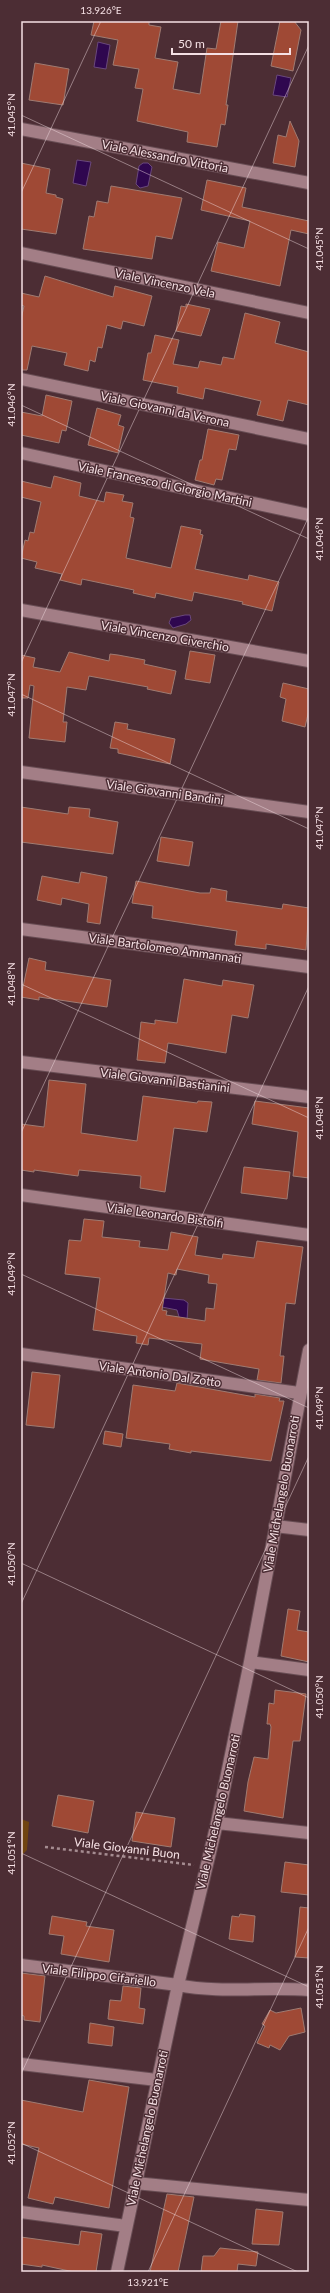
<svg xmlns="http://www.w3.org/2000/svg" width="330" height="2293" viewBox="0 0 330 2293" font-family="Lato,sans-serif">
<rect width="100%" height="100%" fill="#4c2d34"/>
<path fill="#704411" d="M21,1819L29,1822L27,1850L21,1856Z"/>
<path fill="#2f074f" stroke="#6a487c" d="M98,42L110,45L106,69L94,67Z
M277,75L291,78L287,97L273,95Z
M77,160L91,162L86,186L73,183Z
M143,163H148L152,167L148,186L140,188L136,184L139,166Z
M185,615H190L191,620L186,624L173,628L169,623L171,618Z
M163,1298L184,1300L188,1303L187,1321L180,1320L177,1310L162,1307Z"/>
<path fill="#9f4935" stroke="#9f7b72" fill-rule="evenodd" d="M94,21H149V25L161,27L155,58L178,62L173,89L200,94L207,48L216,49L221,21H238L226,105H228L225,125L221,124L217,147L187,142L188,132L137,121L143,89L135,88L139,69L113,65L118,40L91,35Z
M280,21H294L301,30L293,71L271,66Z
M35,63L69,69L63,105L29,100Z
M290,121L299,141L295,167L273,163L278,135L286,137Z
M21,163L50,169L46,193L56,195V197L63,199L56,234L21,229Z
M207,180L246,188L242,207L309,221V234L291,230L280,286L211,271L218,242L244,248L250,221L201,210Z
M111,186L182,198L172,239L156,236L152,259L83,249L89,216L94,217L97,201L108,203Z
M45,276L113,297L115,286L152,296L144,326L123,321L121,329L107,325L102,348L98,347L95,362L90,360L88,371L64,365L67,353L32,346L27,370H21V319L24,306L21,305V293L39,297Z
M186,304L210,309L201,336L176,331L181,306L186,307Z
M245,313L280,322L275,343L309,352V405L288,400L283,421L257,415L261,401L205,388L203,399L177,393L178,387L143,380L148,353H151L155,335L179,340L173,364L198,368L200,361L221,365L223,357L234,359Z
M46,395L72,401L66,431L62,430L59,443L21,435V412L42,416Z
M97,408L121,415L118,425L124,427L118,453L88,445Z
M208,429L239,435L236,450L229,449L222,480L216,479L214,485L195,480L200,460H202Z
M54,476L81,483L79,496L104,502L106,492L124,495L122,501L133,503L130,517L134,518L126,558L171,568L181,526L201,530L200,534L203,535L195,569L248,580L249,575L279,582L272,611L242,604L243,602L194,592L192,601L156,593L155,598L133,593L134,590L82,579L81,585L60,580L62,574L35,568L37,562L21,558L25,540L28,541L30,532L34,533L41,502L21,497V481L51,488Z
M190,651L215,655L210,683L185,679Z
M69,652L109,661L110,654L118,655L145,660L144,664L176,671L171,694L147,689L148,687L89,676L86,690L67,687L63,722H67L65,742L29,738L34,686L30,685L28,698H21V655L35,658L33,667L60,672Z
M283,683L309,689V710L305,727L282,721L286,699L280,697Z
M115,722L128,724L127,729L175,739L170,764L118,753V749L110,748Z
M21,807L68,814L69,807L90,809L89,817L118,822L113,854L21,842Z
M161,837L193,842L189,866L157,861Z
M81,872L107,877L100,924L87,922L89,904L62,898L61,905L37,900L42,876L79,883Z
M136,881L200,893H210L211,888L227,891L226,901L282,909L283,904L309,908L306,950L266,944V949L235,945L237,931L152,918L153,906L132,903Z
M29,958L46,962L45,970L111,980L107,1007L39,997V1000L21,997Z
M184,979L222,986L223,980L254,985L248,1018L232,1015L226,1053L168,1043L165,1063L137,1060L141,1022L155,1024V1020L177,1023Z
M49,1080L86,1084L81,1133L137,1141L143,1096L197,1103L198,1101L212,1102L207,1132L174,1128L165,1192L140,1188L141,1176L79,1170L78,1176L34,1170V1172L21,1170V1124L44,1127Z
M255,1101L309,1108V1178L293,1176L298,1132L252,1124Z
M244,1167L290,1172L287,1199L241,1193Z
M84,1219L104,1221L102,1237L140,1241L139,1247L168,1250L171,1232L198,1237L195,1255L222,1259L223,1254L254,1258L257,1241L303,1247L295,1304L286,1303L280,1356H284L281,1383L257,1380L259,1369L200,1359L202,1344L149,1338L148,1345L136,1343L137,1336L93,1330L100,1278L65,1274L69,1240L81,1241ZM177,1269L209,1275L208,1283L217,1284L214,1309L206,1308L205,1321L166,1315L167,1311L162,1310L168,1273L176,1275Z
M32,1372L60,1375L54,1428L26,1425Z
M177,1383L255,1397V1394L280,1398L279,1401H284L271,1461L191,1451V1453L169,1449L170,1444L126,1438L133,1385L175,1391Z
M105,1431L123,1434L121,1447L103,1444Z
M288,1609L300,1611L297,1630L309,1632V1662L281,1656Z
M275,1690L306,1694L300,1741H293L283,1818L244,1811L248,1782L254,1757L268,1759L271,1727L270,1724H267L269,1703L274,1704Z
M58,1795L94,1801L88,1833L52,1826Z
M136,1812L175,1818L171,1847L132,1841Z
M285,1862L309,1865V1895L281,1892Z
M300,1907L309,1908V1958L295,1957Z
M240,1914L255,1916L253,1942L229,1939L232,1916L239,1917Z
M52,1916L87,1922L86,1926L114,1930L109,1962L61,1954L64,1936L49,1934Z
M21,1973L45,1976L40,2022L24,2020V2016L21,2015Z
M123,1986L141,1988L139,2008L145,2009L143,2024L108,2019L110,2000L121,2001Z
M301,2008L305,2032L289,2036L280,2050L270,2045L269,2048L257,2043L265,2026L262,2024L270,2010L276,2013Z
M90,2023L114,2027L112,2046L88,2043Z
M89,2080L129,2087L109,2208L55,2197L53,2204L28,2198L39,2148L21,2144V2100L83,2112Z
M167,2194L194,2197L178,2272H150Z
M256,2209L283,2212L279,2245L252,2244Z
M81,2231L102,2234L96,2272H74L42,2265V2267L21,2264V2237L79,2245Z
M220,2248L258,2252L256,2266L238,2264L237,2272H201L203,2256H214Z"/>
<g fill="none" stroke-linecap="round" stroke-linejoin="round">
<g stroke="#684d54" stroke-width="14">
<path id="street" d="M21,129L309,183
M21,253L309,313
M21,379L309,439
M21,453L309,515
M21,610L309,661
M21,772L309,812
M21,929L309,967
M21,1062L309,1097
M21,1195L309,1235
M21,1354L299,1393
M275,1526L309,1530
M250,1662L309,1670
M217,1823L309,1833
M21,1965L178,1985C221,1994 265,1986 309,1990
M21,2064L157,2080
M135,2183L309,2200
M21,2212L126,2226
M117,2272L178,1985L217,1823L250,1662L309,1350"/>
</g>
<path stroke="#a58c91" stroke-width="2.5" stroke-dasharray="3 3" stroke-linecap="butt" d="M45,1847L194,1865"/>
<use href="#street" stroke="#a37e86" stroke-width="12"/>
</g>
<path fill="none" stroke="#f5e0e4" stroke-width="1" stroke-opacity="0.45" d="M21,115L309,249M21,193L101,21M21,405L309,539M21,663L309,45M21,694L309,829M21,984L309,1118M21,1133L309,516M21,1274L309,1408M21,1563L309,1698M21,1604L309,986M21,1853L309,1987M21,2074L309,1456M21,2143L298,2272M148,2272L309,1927"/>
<g text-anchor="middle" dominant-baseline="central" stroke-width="3" stroke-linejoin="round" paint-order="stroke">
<g font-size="12" fill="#f5e0e4" stroke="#4c2d34">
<text transform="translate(165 156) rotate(11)">Viale Alessandro Vittoria</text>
<text transform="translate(165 283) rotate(12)">Viale Vincenzo Vela</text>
<text transform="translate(165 409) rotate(12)">Viale Giovanni da Verona</text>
<text transform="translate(165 484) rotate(12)">Viale Francesco di Giorgio Martini</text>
<text transform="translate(165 636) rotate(10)">Viale Vincenzo Civerchio</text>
<text transform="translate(165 792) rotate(8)">Viale Giovanni Bandini</text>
<text transform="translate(165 948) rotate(8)">Viale Bartolomeo Ammannati</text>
<text transform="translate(165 1080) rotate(7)">Viale Giovanni Bastianini</text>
<text transform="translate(165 1215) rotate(8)">Viale Leonardo Bistolfi</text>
<text transform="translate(160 1374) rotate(8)">Viale Antonio Dal Zotto</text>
<text transform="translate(281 1494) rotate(-80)">Viale Michelangelo Buonarroti</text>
<text transform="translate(218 1812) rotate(-77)">Viale Michelangelo Buonarroti</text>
<text transform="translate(127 1848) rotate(7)">Viale Giovanni Buon</text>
<text transform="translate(99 1975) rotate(7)">Viale Filippo Cifariello</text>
<text transform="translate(147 2128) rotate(-78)">Viale Michelangelo Buonarroti</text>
</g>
</g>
<rect width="330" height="2293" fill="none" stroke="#4c2d34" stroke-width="44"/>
<path d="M172 48v6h118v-6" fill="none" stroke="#f5e0e4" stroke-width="2"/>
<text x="178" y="48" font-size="12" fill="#f5e0e4" stroke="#4c2d34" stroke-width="3" paint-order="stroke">50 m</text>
<rect x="22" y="22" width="286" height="2249" fill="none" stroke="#f5e0e4" stroke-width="1.5"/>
<g font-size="10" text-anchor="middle" fill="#f5e0e4">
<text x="101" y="14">13.926°E</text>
<text transform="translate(11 115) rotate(-90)" y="4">41.045°N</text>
<text transform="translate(319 249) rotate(-90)" y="4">41.045°N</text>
<text transform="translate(11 405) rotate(-90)" y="4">41.046°N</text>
<text transform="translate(319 539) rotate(-90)" y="4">41.046°N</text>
<text transform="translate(11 695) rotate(-90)" y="4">41.047°N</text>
<text transform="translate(319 828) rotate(-90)" y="4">41.047°N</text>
<text transform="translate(11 984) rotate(-90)" y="4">41.048°N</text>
<text transform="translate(319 1118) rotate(-90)" y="4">41.048°N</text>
<text transform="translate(11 1274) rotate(-90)" y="4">41.049°N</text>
<text transform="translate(319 1408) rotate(-90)" y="4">41.049°N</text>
<text transform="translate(11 1564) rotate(-90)" y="4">41.050°N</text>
<text transform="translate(319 1697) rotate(-90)" y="4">41.050°N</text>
<text transform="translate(11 1853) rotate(-90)" y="4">41.051°N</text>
<text transform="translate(319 1987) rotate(-90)" y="4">41.051°N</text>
<text transform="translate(11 2143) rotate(-90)" y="4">41.052°N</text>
<text x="148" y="2286">13.921°E</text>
</g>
</svg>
